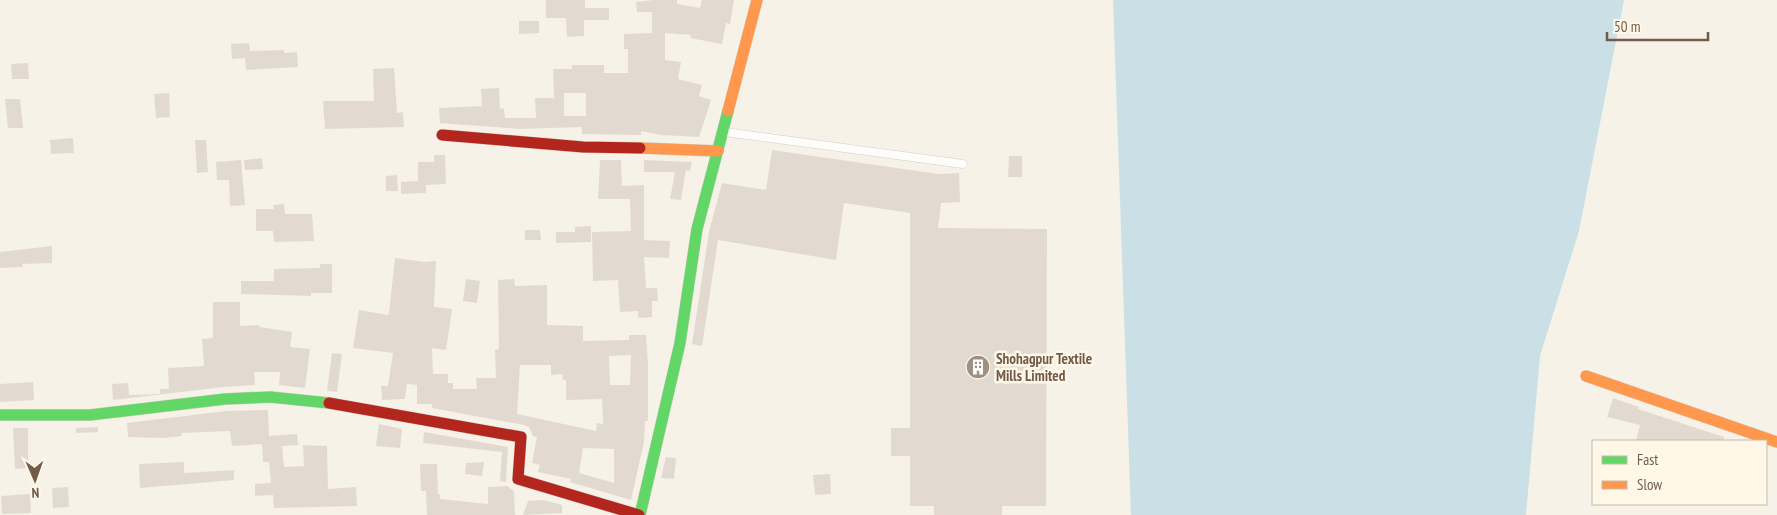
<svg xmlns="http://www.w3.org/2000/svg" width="1777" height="515" viewBox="0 0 1777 515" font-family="'PT Sans Narrow',sans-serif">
<rect width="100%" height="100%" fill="#f6f2e8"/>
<path fill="#cae0e6" d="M1113,0H1624L1579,231L1540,356L1526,515H1131Z"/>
<path fill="#e2dad0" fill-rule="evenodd" d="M546,0H585V8H609V20H584V36L567,37L566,18H546Z
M653,0H677V4L700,8L702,0H734L730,24L726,23L722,44L690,38L691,35L665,33V60L681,62L678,79L702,85L699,96L711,100L699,137L661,135L641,131V135L582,134V127L520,129L440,123L439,108L482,106L481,89L499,88L500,109L504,108L505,118H536L535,98H554L553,69H572V65H604V73H628V49H624V34L652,33V12H637L636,2ZM564,93H586V116H564Z
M519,21H539V33L519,34Z
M249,43L250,51L284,50V53L297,52L298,67L246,70L245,58L232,59L231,44Z
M28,63L29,79H12L11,64Z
M394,68L397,113L403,112L404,127L325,129L323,101H374L373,69Z
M169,93L170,117L156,118L154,94Z
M5,99H20L23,128H8Z
M73,138L74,153L51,154L50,140Z
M195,140H206L208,172L197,173Z
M772,150L938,174L959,173L960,202L941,203L938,228L1047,229L1046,506H1002V515H934V506H910V456H891V428H910V213L844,203L836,260L718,240L702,346L692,344L709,232L722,183L766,190Z
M434,155H445L446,184L426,185V193L401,194V182L418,181V162H434Z
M1009,156H1022V177H1008Z
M262,158L263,169L245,170L244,160Z
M241,160L245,205L230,206L229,180H217L216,162Z
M600,160H621L622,186L644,185V240L670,241L669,258L644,257L646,288H657L658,301H652V317L638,318V311L620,312L618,280L593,281L592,232L631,231L630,199H598Z
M644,160L692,162L690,171L686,170L681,200L670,199L675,172H644Z
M397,175L398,191H386V176Z
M284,204L285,214H312L314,241L274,242L273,231H256V209H274L273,205Z
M591,226V242L556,243V232H575V227Z
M525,230H540L541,240H525Z
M52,246V263L22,264L23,267L0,268V252Z
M395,258L425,262L436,261L434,307L452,309L446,350L432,348L433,374H448V383H453V389H477L476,378H496L495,350L499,349L498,280L514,279L515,286L547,285V325L583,326V341L629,340V335H646L648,365V421H645L644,442L631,500L570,482L571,479L538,472L540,465L532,463L537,437L533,436L529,427L524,425L432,408V404H417V385L407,384L405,399L382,400L381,386H388L393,353L353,348L359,310L388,315L389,313ZM631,355L630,385H610L609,356ZM520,365H551V375L562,374L563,380H566V400L602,399L603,424L597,423L596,431L517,414ZM583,448L614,449V483L579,473Z
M320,264H332V293H311V296L241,294V281H274V269L320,268Z
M466,279L480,281L477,303L463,301Z
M213,302H240V326L259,325V327L292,332L290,347L310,349L305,388L279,385L280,372H254L255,385L224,387L113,400L112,384L128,383L129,395L160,394V389H169L168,368L204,366L202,339L213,338Z
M332,353L342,354L337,392L327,391Z
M33,382L34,400L0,402V384Z
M1613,398L1639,407L1638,409L1724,437L1723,441H1636L1640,425L1607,417Z
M268,410L269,436L297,434L298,445L282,446L284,467L304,466L303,445L327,446L328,489L356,487L357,506L274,508L273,495L255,496V484L271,483L269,462H263L262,444L232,446L230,431L181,433L182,436L163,438L128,437L127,423L226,411Z
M379,424L402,429L400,448L376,446Z
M98,427V432L76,433V428Z
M13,428H28V468L15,469Z
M424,432L508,447L506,482L500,481L502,452L423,443Z
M666,457L676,458L674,479L661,478Z
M184,462V473L234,470V480L140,488L139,464Z
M484,462L482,476L465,474L466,463Z
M420,464H437L438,494H440V499L488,504V487L507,486L514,491L515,515H427L426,491H421Z
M830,474L831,494L815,495L813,475Z
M68,487L69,507L53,508L52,488Z
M30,494L31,513L2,514L1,496Z
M543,500L562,505V513L523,515L528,501Z"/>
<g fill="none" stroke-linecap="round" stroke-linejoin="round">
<g stroke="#d4cec5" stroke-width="9">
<path id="lane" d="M725,132L963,164"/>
</g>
<g stroke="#d6cfc6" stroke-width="12">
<path id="fast" d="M0,415H90L225,399L270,397L329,403
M640,515L680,343L697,229L728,111"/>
</g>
<g stroke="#d6cfc6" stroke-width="12">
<path id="slow" d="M728,111L757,0
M640,148L718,151
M1586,376L1777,442"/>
</g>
<g stroke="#d6cfc6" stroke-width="12">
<path id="jam" d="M442,135L583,147L640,148
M329,403L521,437L518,479L639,515"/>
</g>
<use href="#lane" stroke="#fefdfc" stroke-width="8"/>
<use href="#fast" stroke="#63d668" stroke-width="11"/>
<use href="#slow" stroke="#ff974d" stroke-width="11"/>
<use href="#jam" stroke="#b3261e" stroke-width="11"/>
</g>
<defs>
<g id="building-disc" transform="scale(1.25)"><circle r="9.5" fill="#a09081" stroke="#fff8e8"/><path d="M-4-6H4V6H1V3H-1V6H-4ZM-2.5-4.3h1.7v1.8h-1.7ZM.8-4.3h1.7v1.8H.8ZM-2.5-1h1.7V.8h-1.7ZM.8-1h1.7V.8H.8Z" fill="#fff"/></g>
</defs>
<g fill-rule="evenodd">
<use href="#building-disc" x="978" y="367"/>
</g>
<g text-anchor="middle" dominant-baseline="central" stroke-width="5" stroke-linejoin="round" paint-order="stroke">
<g font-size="15" font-weight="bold" fill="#725c49" stroke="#fff8e8" text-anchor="start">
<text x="996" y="358">Shohagpur Textile<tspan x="996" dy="17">Mills Limited</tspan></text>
</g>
</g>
<rect x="1592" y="440" width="175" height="65" fill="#fff8e8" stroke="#c7baa8"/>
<rect x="1602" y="456" width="25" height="8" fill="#63d668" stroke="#c7baa8"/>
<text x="1637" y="465" font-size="15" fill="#725c49">Fast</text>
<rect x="1602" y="481" width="25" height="8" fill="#ff974d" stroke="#c7baa8"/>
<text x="1637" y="490" font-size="15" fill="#725c49">Slow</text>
<g transform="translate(35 480) rotate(178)" stroke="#fff8e8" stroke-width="4" paint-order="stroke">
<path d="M0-4L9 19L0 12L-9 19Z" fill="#725c49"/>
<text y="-8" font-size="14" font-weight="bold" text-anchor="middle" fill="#725c49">N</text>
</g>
<path d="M1607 32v8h101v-8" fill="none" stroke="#725c49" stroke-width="2.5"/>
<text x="1614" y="32" font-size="15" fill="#725c49" stroke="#fff8e8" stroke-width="4" paint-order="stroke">50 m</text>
</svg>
